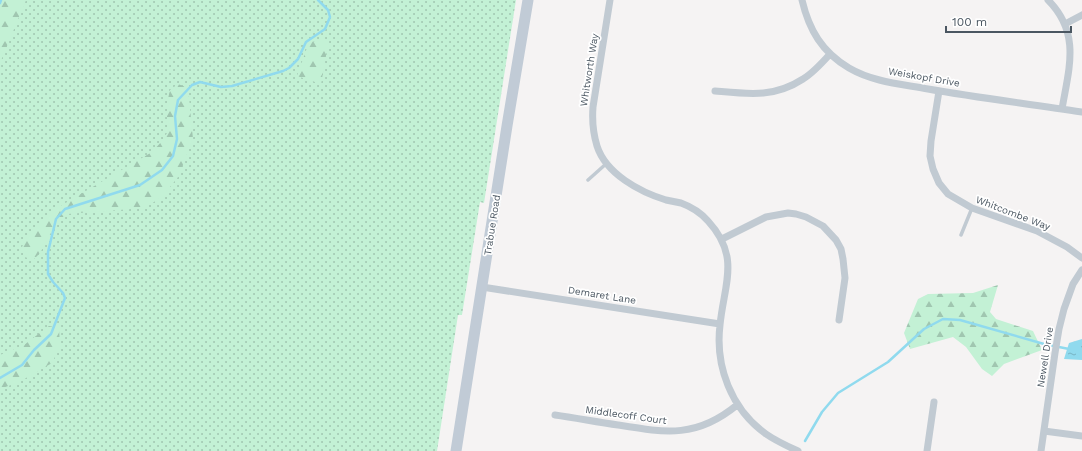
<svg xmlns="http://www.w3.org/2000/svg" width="1082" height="451" viewBox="0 0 1082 451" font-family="'Work Sans',sans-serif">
<defs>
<pattern id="grass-dots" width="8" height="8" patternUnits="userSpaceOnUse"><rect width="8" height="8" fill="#c3f1d5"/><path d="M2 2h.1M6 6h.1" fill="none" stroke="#a0c6b0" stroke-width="1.8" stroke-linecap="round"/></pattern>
<pattern id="forest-firs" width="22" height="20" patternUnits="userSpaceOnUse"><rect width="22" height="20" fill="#c3f1d5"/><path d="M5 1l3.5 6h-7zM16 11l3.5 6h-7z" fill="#a0c6b0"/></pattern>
<pattern id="water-ripples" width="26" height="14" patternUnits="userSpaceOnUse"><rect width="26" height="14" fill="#90daee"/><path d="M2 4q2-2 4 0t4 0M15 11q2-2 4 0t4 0" fill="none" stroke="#78b4c4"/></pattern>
</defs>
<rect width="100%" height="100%" fill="#f5f3f3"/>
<path fill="url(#grass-dots)" d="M0,0H516L484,203L480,202L462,315H458L437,451H0Z"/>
<path fill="url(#forest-firs)" d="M0,0H26L0,63Z
M329,39L321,84L297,76L309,42Z
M178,84L188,88L193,139L178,177L162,197L144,208L67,214L54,227L40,253L33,260L25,257L22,247L28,234L40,222L57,208L152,152L163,140L167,133V103L170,90Z
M998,285L990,312L996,319L1033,331L1042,350L1004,364L992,376L982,369L966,347L953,337L910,349L904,333L918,299L928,294L973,293Z
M49,326L59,328L60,346L52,363L19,382L0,389V355L24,345Z"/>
<path fill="url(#water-ripples)" d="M1082,339V360L1064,359L1069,343Z"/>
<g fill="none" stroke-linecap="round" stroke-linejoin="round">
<path stroke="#90daee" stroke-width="2.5" d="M0,3L1,0
M0,378L22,365L34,350L51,334L65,298L63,293L53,282L48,274V252L56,219L65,209L140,185L162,170L173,156L177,139L175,116L178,100L192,85L200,82L221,87L232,86L283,71L289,68L298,59L306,42L325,29L330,17L328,10L318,0
M805,441L822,412L838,393L888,362L924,329L943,319L960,320L1044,344L1069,349"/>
<path stroke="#c1cad2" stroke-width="3.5" d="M588,180L607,163
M961,235L972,208"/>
<path stroke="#c1cad2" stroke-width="7" d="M610,0L593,107C592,120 593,133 597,146C606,174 640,192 666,200C671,201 676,202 681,203C692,207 701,213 708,221C741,257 724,284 720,325C715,366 731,409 766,434C776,441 787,446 798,451
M802,0C809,30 822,52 849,68C873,82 901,84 928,89C979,98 1031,104 1082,112
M1048,0C1081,33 1069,68 1062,109
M1065,24L1082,15
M715,91C748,94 774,98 803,79C813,73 822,63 830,54
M939,91L931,141L930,156L933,169L939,183L948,194L972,208L1037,231L1067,247L1082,258
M722,239L766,217L788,213L796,214L806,217L823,226L836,240L841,249L843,259L845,278L839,320
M482,287L720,324
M555,415C576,418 597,422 618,425C667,433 697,438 737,405
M1044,431L1082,436
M927,451L934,402
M1041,451L1055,353L1059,329L1064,309L1073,284L1082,270"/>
<path stroke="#c1cbd6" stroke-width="11" d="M456,451L507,126L528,0"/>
</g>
<g text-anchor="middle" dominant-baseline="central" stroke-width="3.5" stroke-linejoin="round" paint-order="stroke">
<g font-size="10" fill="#4a5661" stroke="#fff">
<text transform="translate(589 70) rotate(-81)">Whitworth Way</text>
<text transform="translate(924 77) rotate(10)">Weiskopf Drive</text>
<text transform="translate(1013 213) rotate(21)">Whitcombe Way</text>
<text transform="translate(492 225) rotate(-81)">Trabue Road</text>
<text transform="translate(602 295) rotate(9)">Demaret Lane</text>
<text transform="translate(1045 357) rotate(-81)">Newell Drive</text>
<text transform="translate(626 415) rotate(8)">Middlecoff Court</text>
</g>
</g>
<path d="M946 26v6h125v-6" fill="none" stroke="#4a5661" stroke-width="2"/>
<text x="952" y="26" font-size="12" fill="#4a5661" stroke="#ffffff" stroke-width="3" paint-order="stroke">100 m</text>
</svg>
